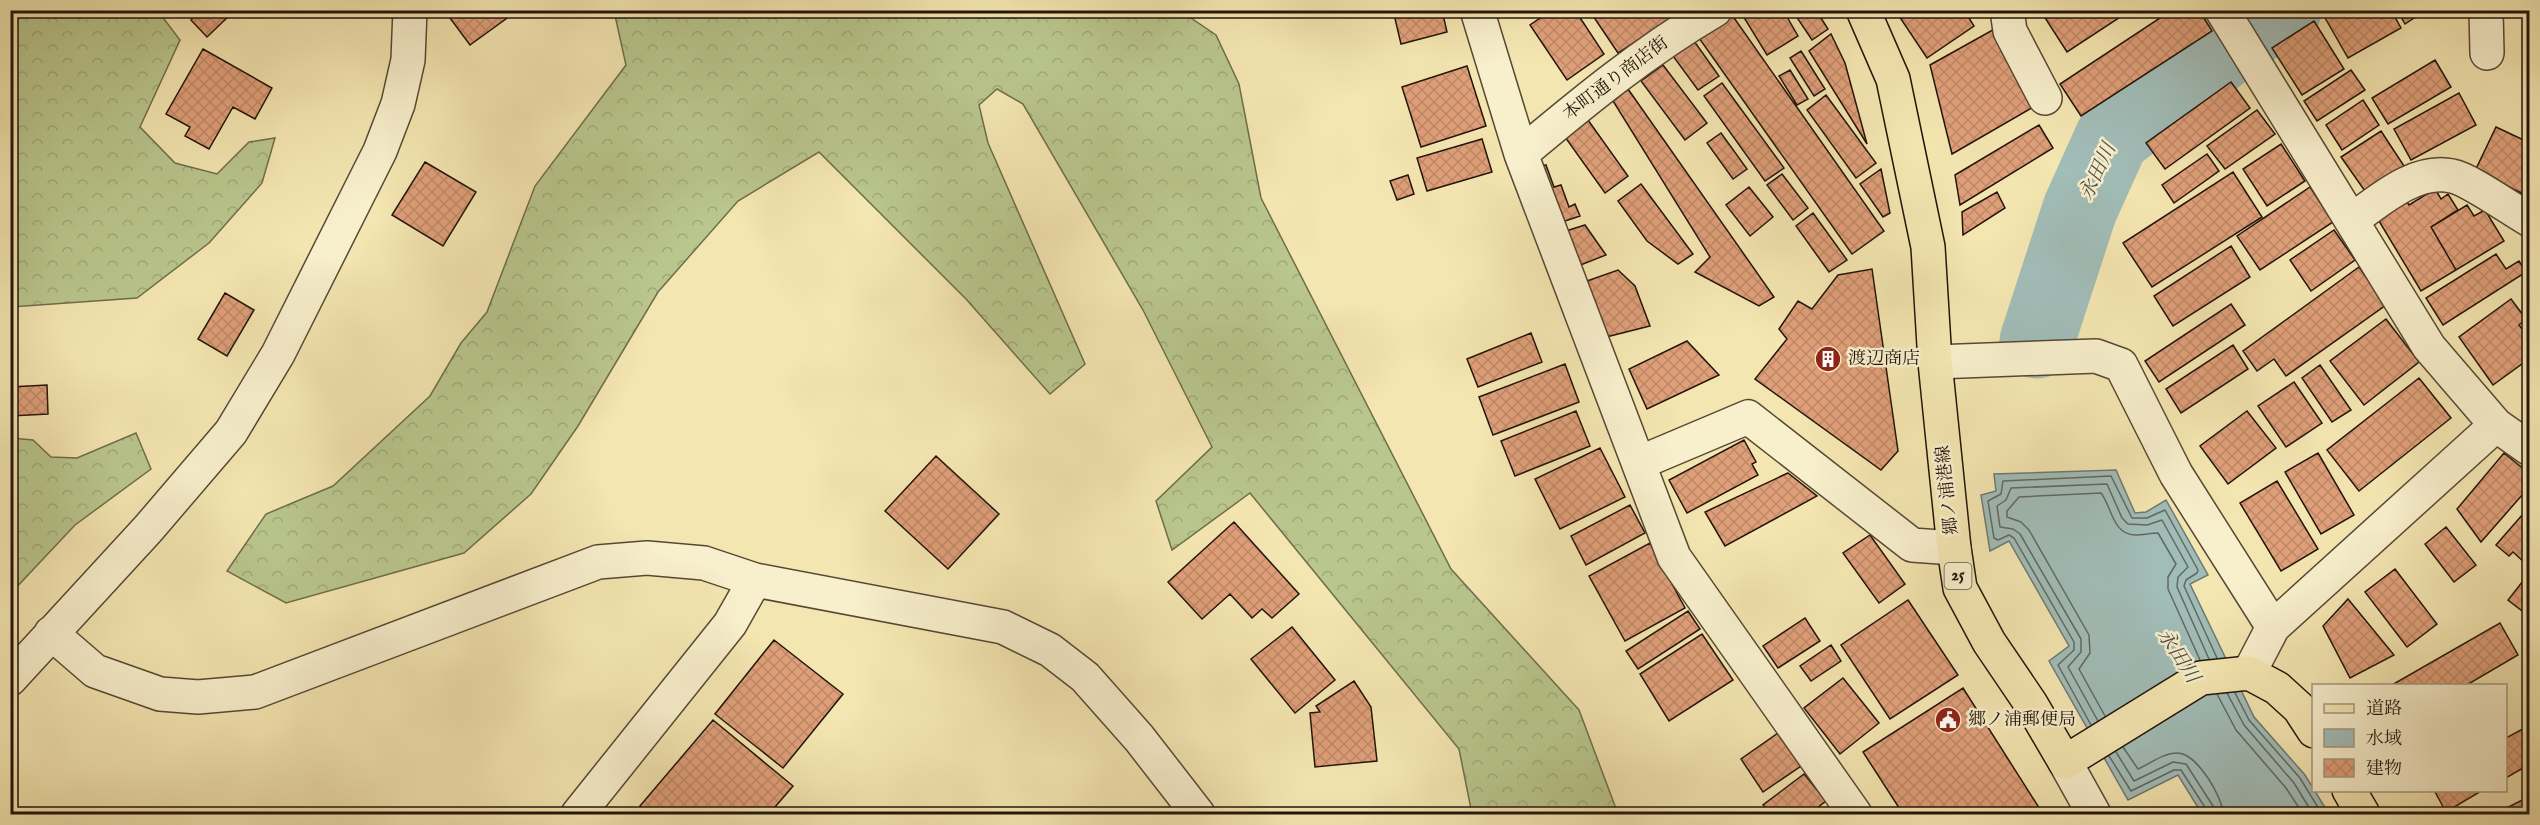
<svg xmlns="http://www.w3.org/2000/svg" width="2540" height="825" viewBox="0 0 2540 825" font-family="'IM FELL English','Noto Serif JP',serif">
<defs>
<pattern id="forest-crowns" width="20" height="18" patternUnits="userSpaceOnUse" patternTransform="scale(1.5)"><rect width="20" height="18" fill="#b9c68d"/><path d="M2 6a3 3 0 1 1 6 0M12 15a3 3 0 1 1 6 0" fill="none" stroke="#9fa978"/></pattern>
<pattern id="building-cross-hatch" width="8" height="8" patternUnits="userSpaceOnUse" patternTransform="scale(1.5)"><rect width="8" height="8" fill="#df9f79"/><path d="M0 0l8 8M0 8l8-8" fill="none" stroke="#bf8867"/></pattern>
</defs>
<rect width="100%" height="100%" fill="#f4e6b1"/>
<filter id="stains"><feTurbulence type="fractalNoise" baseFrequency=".00333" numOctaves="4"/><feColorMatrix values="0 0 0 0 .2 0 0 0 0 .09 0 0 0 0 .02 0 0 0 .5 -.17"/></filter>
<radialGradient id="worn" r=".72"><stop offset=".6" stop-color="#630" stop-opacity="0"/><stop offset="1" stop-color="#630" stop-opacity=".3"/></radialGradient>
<path fill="url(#forest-crowns)" stroke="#6e6d4c" stroke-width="1.5" d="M11,10L158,11L180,40L140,127L175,163L217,174L249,142L275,138L262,183L209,243L137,298L11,307Z
M614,11L1179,10L1216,35L1239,84L1261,198L1451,569L1579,710L1618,814H1472L1459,749L1250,493L1172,550L1156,501L1212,447L1143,310L1023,104L997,89L979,105L988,143L1085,364L1050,394L966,299L819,152L738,201L658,292L578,426L531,494L464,553L286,603L227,571L266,514L333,486L430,396L461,343L487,312L535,186L626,65Z
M136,433L151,469L75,525L11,593V438L33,440L51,457L77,458Z"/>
<path fill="#a1bdb8" stroke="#6e7973" stroke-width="1.5" d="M2116,470L2135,513L2146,512L2166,500L2208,575L2190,584L2254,717L2305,775L2329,814H2202L2178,775L2128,800L2049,661L2069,646L2009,541L1990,551L1981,495L1996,491L1994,474Z"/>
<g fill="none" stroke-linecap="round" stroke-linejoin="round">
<path stroke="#626862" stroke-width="1.5" d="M2227,693L2244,725L2294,783L2313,814
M2235,693L2249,720L2300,778L2322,814
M2217,694L2236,730L2286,788L2303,814
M2105,716L2079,669L2090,653L2089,635L2029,530L2021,522L2007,517V511L2019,497L2101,493C2112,507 2112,534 2135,535C2143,535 2151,533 2158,533L2176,564L2168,577V589L2200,660
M2098,721L2068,667L2081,652V639L2020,534L2013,529L2000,527L1997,506L2006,500L2011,488L2107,484L2122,518L2128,524L2147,525L2162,520L2188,567L2178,577L2177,587L2209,659
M2091,725L2058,665L2074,650V642L2014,538L2009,535L1998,540L1994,538L1988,501L2001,494L2003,481L2111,476L2132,518H2147L2165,510L2198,570L2197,573L2186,580L2184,586L2217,658
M2123,747L2138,769C2150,764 2163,753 2177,753C2196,752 2223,797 2223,814
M2116,752L2134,781L2173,762L2186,764L2213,806L2214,814
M2109,756L2131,791L2174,770H2181L2206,809L2207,814"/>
<path stroke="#a1bdb8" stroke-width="75" d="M2037,341L2080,209L2112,138L2255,27L2284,10"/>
</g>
<path fill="url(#building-cross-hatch)" stroke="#22140b" stroke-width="1.5" d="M201,10H227L231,14L207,37L191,20Z
M444,10H501L507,18L470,45Z
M1393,10H1442L1447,32L1401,44Z
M1552,10H1575L1604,54L1567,80L1530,25Z
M1589,10H1665L1671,19L1618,53Z
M1783,10L1798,36L1767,55L1740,11Z
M1792,10H1816L1828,29L1812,40Z
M1895,10H1964L1974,26L1927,58Z
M2040,10H2131L2067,52Z
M2172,10H2199L2212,31L2081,116L2060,84Z
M2334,10H2391L2401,28L2348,58L2324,16Z
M2397,10H2410L2414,18L2405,24Z
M1732,15L1884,231L1852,254L1699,38Z
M2314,21L2344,69L2302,95L2272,48Z
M1998,27L2037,105L1952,154L1930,65Z
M1831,34L1845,63L1867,144L1809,51Z
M1694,41L1719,76L1698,90L1673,56Z
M203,49L272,88L255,119L233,107L209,149L185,136L190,127L166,114Z
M1801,51L1825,89L1814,96L1790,58Z
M2435,60L2451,87L2388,124L2372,98Z
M1663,65L1707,123L1685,140L1641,81Z
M1467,66L1486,126L1421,147L1402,87Z
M1790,70L1808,99L1797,105L1779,76Z
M2351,70L2365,90L2317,121L2304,101Z
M2231,82L2250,108L2165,169L2146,143Z
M1722,83L1784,168L1765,181L1704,96Z
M1628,89L1774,297L1759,306L1695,272L1710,257L1613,101Z
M2459,93L2476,125L2411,160L2394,129Z
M1826,95L1876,163L1856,178L1807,110Z
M2363,100L2379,125L2342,150L2326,125Z
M2257,110L2275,134L2225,169L2207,146Z
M1588,120L1628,176L1605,193L1565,137Z
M2039,125L2053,148L1960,205L1955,175Z
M2496,127L2530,143V197L2475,171Z
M2381,131L2406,169L2367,194L2341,157Z
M1721,133L1747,169L1733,179L1707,143Z
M1482,139L1492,172L1427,191L1417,158Z
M2281,144L2305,181L2267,206L2243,169Z
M2207,154L2219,171L2174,203L2162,185Z
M425,162L476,192L443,246L392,215Z
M1546,165L1554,187L1561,185L1569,207L1575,204L1580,216L1559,223L1538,167Z
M1881,169L1890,213L1883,217L1860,184Z
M2233,172L2262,217L2152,287L2123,243Z
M1782,174L1808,208L1793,220L1767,185Z
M1408,175L1414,194L1397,200L1390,181Z
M1641,184L1693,254L1678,264L1647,241L1618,201Z
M1749,187L1773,217L1750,236L1726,205Z
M2310,187L2333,222L2260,270L2237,236Z
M2435,189L2441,199L2448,194L2458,210L2431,227L2456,270L2421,291L2376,216L2405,199L2409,205Z
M1997,192L2005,208L1963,235L1962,212Z
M2467,205L2474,216L2485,210L2504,241L2456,270L2431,227Z
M1813,213L1847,260L1829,272L1796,226Z
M1585,225L1606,255L1578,266L1566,231Z
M2334,230L2355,260L2311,291L2290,260Z
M2231,246L2250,277L2173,326L2154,296Z
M2496,254L2506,269L2519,261L2526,272L2443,325L2426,298Z
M2359,267L2386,305L2286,376L2274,359L2257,371L2243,351Z
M1872,269L1898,451L1881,470L1755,379L1787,339L1779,329L1798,301L1812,309L1838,275Z
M1618,270L1635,286L1650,326L1606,337L1587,281Z
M225,293L254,310L227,356L198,339Z
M2511,299L2526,319L2519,325L2530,339V358L2493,385L2459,337Z
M2231,304L2245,325L2159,382L2145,361Z
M2386,319L2419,362L2364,405L2330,361Z
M1531,333L1542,362L1478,387L1467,359Z
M1687,341L1719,375L1647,409L1629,369Z
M2233,345L2248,369L2181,413L2166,389Z
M1565,364L1579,402L1493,435L1479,397Z
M2320,365L2351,410L2332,422L2302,378Z
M2419,378L2451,418L2359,491L2327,450Z
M2294,382L2322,423L2286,447L2258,406Z
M47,385L48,414L10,416V387Z
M1576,411L1590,446L1515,476L1501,441Z
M2247,411L2276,448L2228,484L2200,446Z
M1744,440L1756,462L1752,464L1758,475L1687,513L1669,480Z
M1600,448L1625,497L1560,529L1535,479Z
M2318,453L2354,515L2321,534L2285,472Z
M2504,453L2530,474V486L2481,542L2457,509Z
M936,456L999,514L948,569L885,511Z
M1788,473L1817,496L1725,546L1705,512Z
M2277,481L2318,549L2281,571L2240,503Z
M1630,505L1645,533L1586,565L1571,536Z
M2530,506V558L2525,563L2513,552L2509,556L2496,545Z
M1234,522L1299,594L1272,618L1262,609L1252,618L1230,594L1202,619L1168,582Z
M2446,527L2476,565L2454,582L2425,544Z
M1870,535L1905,584L1879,603L1843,553Z
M1650,543L1685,608L1625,641L1589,576Z
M2395,569L2437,624L2407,647L2365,592Z
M2530,572V617L2508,600Z
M2348,599L2394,655L2350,678L2323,626Z
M1908,600L1958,675L1890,719L1841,645Z
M1688,611L1700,629L1638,669L1626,651Z
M1805,618L1820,641L1778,668L1763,646Z
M2500,623L2518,655L2465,686H2390Z
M1292,627L1335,680L1295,713L1251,659Z
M1702,634L1733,680L1669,721L1640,674Z
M774,640L843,694L783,768L715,714Z
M1831,645L1841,661L1811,681L1800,666Z
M1843,678L1879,723L1840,754L1804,708Z
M1354,681L1371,707L1377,761L1315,767L1310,713L1320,712L1316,706Z
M1963,688L2043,814H1903L1863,752Z
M713,720L793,786L769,814H650L640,806Z
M2530,725V764L2506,778V738Z
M1781,731L1804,764L1763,792L1741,759Z
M1804,774L1826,801L1809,814H1770L1763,805Z
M2434,790H2483L2446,812Z
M2530,796V814H2495Z"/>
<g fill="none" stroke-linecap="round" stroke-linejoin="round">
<g stroke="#564834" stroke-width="36">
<path id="minor" d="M1477,10L1521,154L1674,557L1855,814
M2007,10L2010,31L2045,98
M2222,10L2429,347L2496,425L2530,449
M2486,10L2487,53
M1521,154C1583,102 1645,51 1715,10
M2352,220C2379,201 2415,168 2452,176C2469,179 2512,210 2530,220
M1935,362L2096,356L2121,365L2176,474L2273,627
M1639,463L1748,417L1912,545L1954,548
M51,633L95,671L160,694L198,697L255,692L598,562L647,558L704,563L755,580L1003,627L1050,650L1085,677L1139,738L1198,814
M2249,673L2273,627L2496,425
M10,679L148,529L231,432L278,354L380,151L398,104L408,60L410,10
M2065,762L2094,814
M578,814L730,624L755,580"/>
</g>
<g stroke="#22140b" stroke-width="36">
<path id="major" d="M1863,10L1893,79L1928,247L1935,362L1954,548L1960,588L1989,642L2031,704L2065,762L2201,678L2249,673L2277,688L2299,708L2314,731
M2349,790L2363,814"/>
</g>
<use href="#minor" stroke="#f8efcc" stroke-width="33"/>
<use href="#major" stroke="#f4e6b1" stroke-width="33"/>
</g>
<defs>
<g id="building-disc" transform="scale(1.35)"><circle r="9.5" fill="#8f2418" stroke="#f8efcc"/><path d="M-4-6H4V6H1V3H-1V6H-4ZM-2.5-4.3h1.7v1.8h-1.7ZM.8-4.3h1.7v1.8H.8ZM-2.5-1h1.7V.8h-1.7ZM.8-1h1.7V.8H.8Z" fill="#fff"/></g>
<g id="civic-disc" transform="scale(1.35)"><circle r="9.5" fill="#8f2418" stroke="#f8efcc"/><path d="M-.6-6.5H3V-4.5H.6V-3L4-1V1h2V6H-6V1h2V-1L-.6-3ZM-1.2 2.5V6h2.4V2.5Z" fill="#fff"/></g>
</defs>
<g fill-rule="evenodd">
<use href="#building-disc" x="1828" y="359"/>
<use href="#civic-disc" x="1948" y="720"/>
</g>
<g text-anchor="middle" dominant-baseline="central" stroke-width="5" stroke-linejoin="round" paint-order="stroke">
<rect fill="#f8efcc" stroke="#625645" stroke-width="1.5" x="1944.5" y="563" width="27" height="26" rx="4.5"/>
<g font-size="16" font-weight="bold" fill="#22140b">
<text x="1958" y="576">25</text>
</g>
<g font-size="18" fill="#22140b" stroke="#f8efcc">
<text transform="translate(1616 79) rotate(-37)">本町通り商店街</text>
<text transform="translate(1948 490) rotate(-96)">郷ノ浦港線</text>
</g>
<g font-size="18" fill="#22140b" stroke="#f8efcc" text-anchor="start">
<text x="1848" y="359">渡辺商店</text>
<text x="1968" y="720">郷ノ浦郵便局</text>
</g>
<g font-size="20" font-style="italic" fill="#4e4f48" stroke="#f8efcc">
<text transform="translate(2098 172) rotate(-65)">永田川</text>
<text transform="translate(2178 656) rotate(57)">永田川</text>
</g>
</g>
<rect width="2540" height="825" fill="none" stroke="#f4e6b1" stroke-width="36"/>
<rect x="12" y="12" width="2516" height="801" fill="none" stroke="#22140b" stroke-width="3"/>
<rect x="18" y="18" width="2504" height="789" fill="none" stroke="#22140b" stroke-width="1.5"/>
<rect x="2312" y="684" width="195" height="108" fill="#f8efcc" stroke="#a2977f" stroke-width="1.5"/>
<rect x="2324" y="704" width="30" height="9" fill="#f4e6b1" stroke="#a2977f" stroke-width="1.5"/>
<text x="2366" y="714" font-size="18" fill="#22140b">道路</text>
<rect x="2324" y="729" width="30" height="18" fill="#a1bdb8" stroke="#a2977f" stroke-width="1.5"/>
<text x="2366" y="744" font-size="18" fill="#22140b">水域</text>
<rect x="2324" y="759" width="30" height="18" fill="url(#building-cross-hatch)" stroke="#a2977f" stroke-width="1.5"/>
<text x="2366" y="774" font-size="18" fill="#22140b">建物</text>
<rect width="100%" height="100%" filter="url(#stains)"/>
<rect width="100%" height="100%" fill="url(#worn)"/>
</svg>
